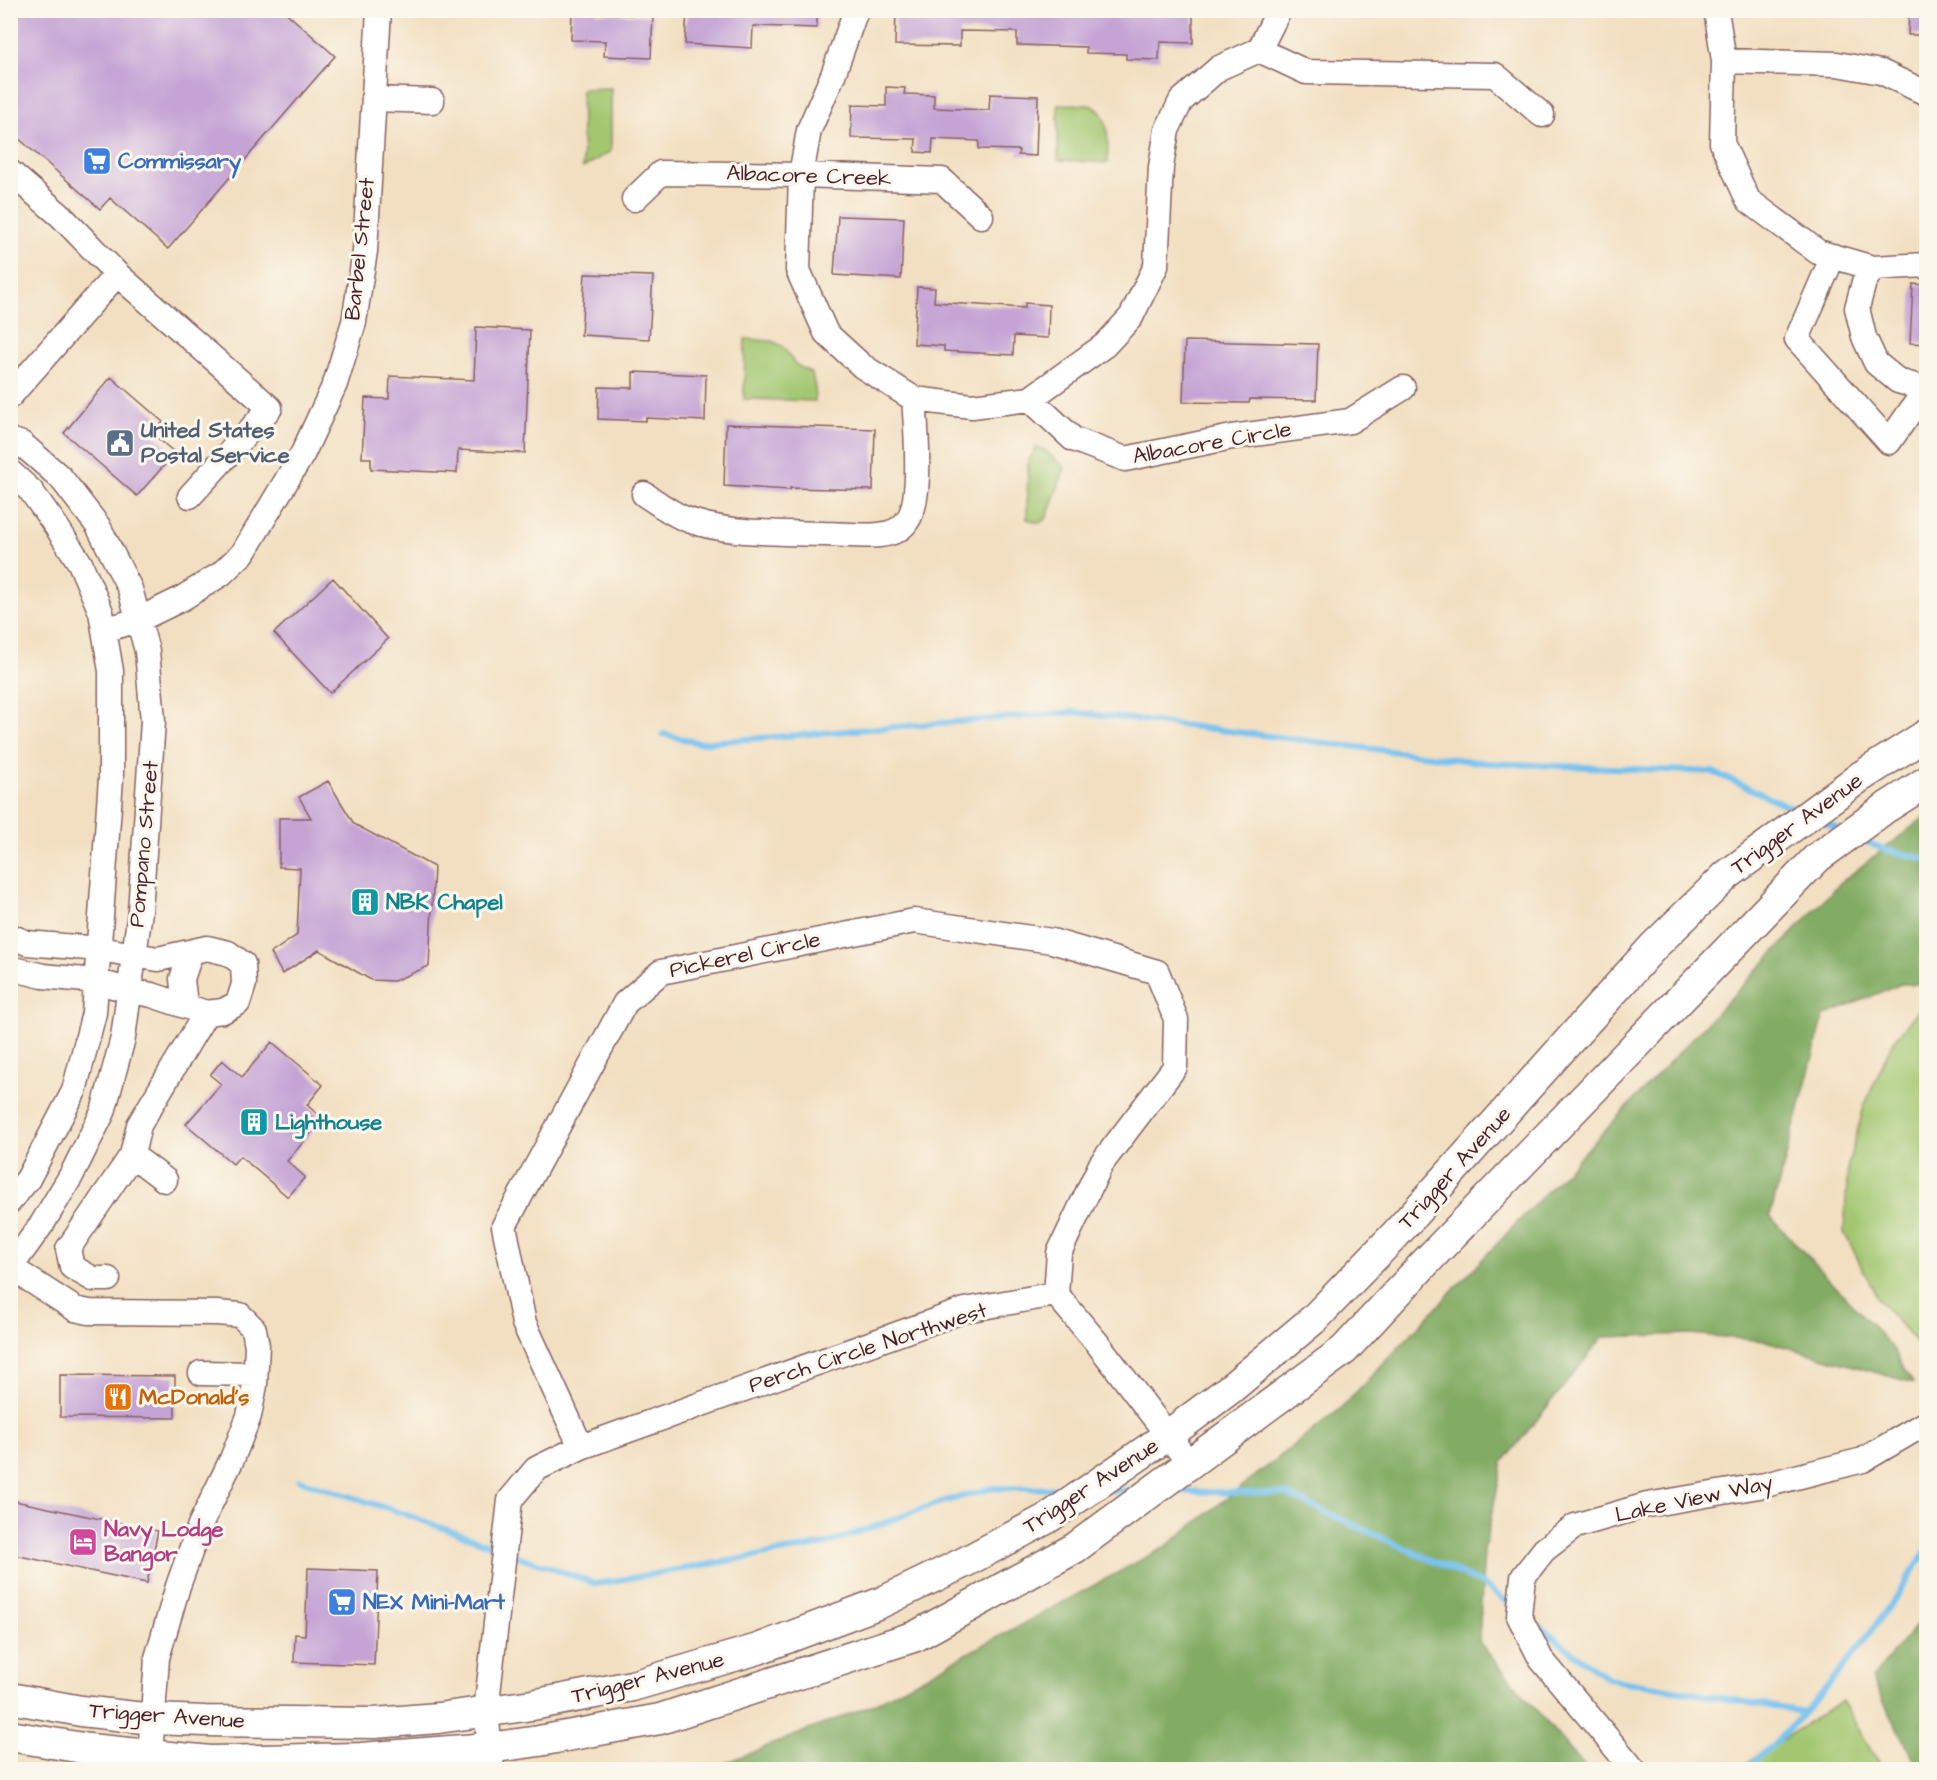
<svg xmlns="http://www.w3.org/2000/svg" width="1937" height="1780" viewBox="0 0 1937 1780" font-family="'Architects Daughter',sans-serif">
<rect width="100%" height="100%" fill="#fbf7ec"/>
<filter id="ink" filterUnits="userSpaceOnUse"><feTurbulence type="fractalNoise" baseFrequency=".0167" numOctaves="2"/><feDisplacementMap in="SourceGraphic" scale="12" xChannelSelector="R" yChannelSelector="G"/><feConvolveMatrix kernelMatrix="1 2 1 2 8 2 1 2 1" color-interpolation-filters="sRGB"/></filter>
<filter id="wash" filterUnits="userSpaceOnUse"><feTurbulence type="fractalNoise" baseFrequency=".008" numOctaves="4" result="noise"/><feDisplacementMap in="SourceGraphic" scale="24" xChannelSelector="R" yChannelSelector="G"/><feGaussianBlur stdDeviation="1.35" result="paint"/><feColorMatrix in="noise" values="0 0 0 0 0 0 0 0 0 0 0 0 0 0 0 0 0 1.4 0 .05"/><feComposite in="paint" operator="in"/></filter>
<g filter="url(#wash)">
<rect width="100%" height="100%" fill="#f2dfc1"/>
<path fill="#a3c771" stroke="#76734e" stroke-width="1.5" d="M611,88V151L583,168L581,89Z
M1058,104C1068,105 1083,103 1092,106C1112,114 1107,145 1108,163L1058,160Z
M745,339L772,341L782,346L795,364L812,374L815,388V401L744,399Z
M1036,448L1043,449L1065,468L1046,519L1039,523L1027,519L1028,462Z
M1926,1000V1354L1878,1299L1844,1232L1848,1165L1864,1107L1891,1045Z
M1842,1701L1882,1769H1737Z"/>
<path fill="#82ac63" stroke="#666647" stroke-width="1.5" d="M1926,816V984H1901L1824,1016L1770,1216L1891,1346L1913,1383L1765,1341L1691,1334L1603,1337L1503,1462L1484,1550L1479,1642L1586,1769H710L872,1705L1165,1547L1340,1409L1840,883Z
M1926,1614V1769L1919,1770L1872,1678Z"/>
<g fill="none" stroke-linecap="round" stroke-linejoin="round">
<path stroke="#75c1ef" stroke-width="6" d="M663,734L699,743L1074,712L1487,763L1713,772L1799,811
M1817,819L1840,830
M1858,838L1882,849L1926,859
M299,1480L399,1512L500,1549
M1109,1490L1135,1491
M1169,1491L1286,1494L1483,1584L1515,1608
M509,1553L596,1584L826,1544L938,1503L993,1488L1072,1489
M1532,1621L1608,1679L1805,1712
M1745,1770C1816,1710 1876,1629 1926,1552"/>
</g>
<g id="blocks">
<path fill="#c5a4d5" d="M10,10H283L335,56L168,249L110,198L100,209L10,131Z
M572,10H597V13L653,16L651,58L604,56L605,41L571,40Z
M687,10H817V28L753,26L752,48L685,44Z
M896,10L1193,12V43L1160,42L1159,60L1126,59V54L1086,53V47L1017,45V32L960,31V46L895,45Z
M1909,10H1926V35H1908Z
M886,87L905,88L904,94L934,95V108L989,110L990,94L1038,96L1036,156L1018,155L1019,150L979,149V141L933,139L932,153L915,152L916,139L851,138L852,105L886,106Z
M838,216L904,218L901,279L834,275Z
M585,274L653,276L649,339L581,335Z
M1913,284L1926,285V344L1910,343Z
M917,287L935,288L934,302L1025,308V303L1049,305L1048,338L1014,336L1013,355L944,351V346L914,344Z
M476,327L530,330L525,453L458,450L457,473L371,469V458H362L365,398L389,399L390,376L474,380Z
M1185,341L1318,344L1316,400L1250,399L1249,403L1183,402Z
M633,372L706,375L705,421L646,418V421L598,419L599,387L633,388Z
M111,377L163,422L153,434L175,453L137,496L64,433Z
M726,424L875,429L873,490L790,488V490L724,486Z
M333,578L388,639L330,693L274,633Z
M328,781L354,824L434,867L429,966L394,981L371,980L319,950L282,974L271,953L297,935L300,868L279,867V818H311L299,797Z
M272,1042L323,1085L307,1105L323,1119L287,1161L305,1177L288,1197L240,1156L233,1164L186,1124L221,1084L210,1075L222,1060L242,1077Z
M60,1375L175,1376V1418L60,1417Z
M10,1500L158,1531L147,1583L10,1554Z
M308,1568L378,1571L374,1665L294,1662L295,1634L305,1635Z"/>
</g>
</g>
<g filter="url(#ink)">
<use href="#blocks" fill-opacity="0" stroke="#856260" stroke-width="1.5"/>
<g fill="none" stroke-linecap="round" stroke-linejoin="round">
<g stroke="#856260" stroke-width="27">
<path id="minor" d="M856,10L833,75L809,130L801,175L798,270L826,333L862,366L914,399L972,406L1030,399L1105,345L1131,317L1156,266L1161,167L1167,130L1181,101L1219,68L1259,50L1279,10
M1716,10L1724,61L1722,143L1748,200L1818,252L1873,268L1926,265
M1259,50L1306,72L1495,75L1542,115
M1724,61L1837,64L1881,72L1926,93
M374,99L432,101
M10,172L61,216L117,274L270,408L190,496
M634,199L661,173L801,175L942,180L981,216
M1833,256L1797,339L1889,442L1926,389
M1873,268L1864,282L1857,308L1864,337L1876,363L1898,381L1926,389
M10,396L117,274
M1030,399L1073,439L1125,459L1232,437L1350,421L1403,388
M10,440L22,444L61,478L98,526L130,589L147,651L153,721L140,911L123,1038L103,1112L71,1176L42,1224L10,1268
M10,472L31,491L56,526L80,563L101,612L111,671V778L94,1013L74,1091L28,1179L10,1201
M644,494C656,502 669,512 683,518C725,535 780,532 824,534C842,534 861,537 879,535C890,534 901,530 907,521C923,501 916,426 914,399
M104,630L138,620L181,599L221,574L243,553L303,453L335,384L354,322L365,251L379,10
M10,936L27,943L100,949L158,959L207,948L228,953L243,964L244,984L238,1003L223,1011L206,1013L152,995L130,991L96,981L43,976L10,968
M185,1005L182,979L191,952
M132,1155L165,1180
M10,1267L75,1309L89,1312L217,1313L240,1315L254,1329L257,1346L255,1385L249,1416L232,1459L200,1525L178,1586L157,1658L150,1756
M108,1279H93L72,1267L68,1249L132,1155L139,1125L206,1013
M1056,1294L1098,1344L1189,1463
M201,1373L255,1374
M581,1447L524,1323L504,1226L625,1003L661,972L914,921L1052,941L1157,972L1176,1019L1175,1067L1101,1164L1059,1253L1056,1294
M492,1770L486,1711L510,1500L536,1469L581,1447L965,1310L1056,1294
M1634,1770L1541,1659L1519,1616L1523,1577L1544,1550L1575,1526L1647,1505L1765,1485L1863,1460L1926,1423"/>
</g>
<g stroke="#856260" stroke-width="33">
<path id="major" d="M10,1698L81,1711L153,1719L205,1721L375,1723L438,1718L532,1705L632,1686L758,1649L880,1603L965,1562L1048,1518L1167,1436L1230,1389L1314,1319L1395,1235L1654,946L1727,875L1860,777L1926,735
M10,1736L89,1749L210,1761L361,1758L489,1748L539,1741L660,1719L916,1636L1075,1548L1344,1350L1423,1265L1817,858L1887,807L1926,782"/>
</g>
<use href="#minor" stroke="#fff" stroke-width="24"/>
<use href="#major" stroke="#fff" stroke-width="30"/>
</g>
</g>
<defs>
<g id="supermarket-square" transform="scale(1.5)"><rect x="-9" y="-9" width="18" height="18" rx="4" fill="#3f7fe0" stroke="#fbf7ec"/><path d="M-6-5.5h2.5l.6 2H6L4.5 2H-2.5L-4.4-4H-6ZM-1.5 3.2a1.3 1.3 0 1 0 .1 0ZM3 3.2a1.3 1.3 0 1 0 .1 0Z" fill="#fff"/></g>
<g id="civic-square" transform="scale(1.5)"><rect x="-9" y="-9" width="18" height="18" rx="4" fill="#5c6f8a" stroke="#fbf7ec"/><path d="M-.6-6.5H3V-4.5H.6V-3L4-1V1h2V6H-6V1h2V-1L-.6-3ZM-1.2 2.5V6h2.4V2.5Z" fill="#fff"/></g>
<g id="building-square" transform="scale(1.5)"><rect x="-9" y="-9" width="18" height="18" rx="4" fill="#0f9aa8" stroke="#fbf7ec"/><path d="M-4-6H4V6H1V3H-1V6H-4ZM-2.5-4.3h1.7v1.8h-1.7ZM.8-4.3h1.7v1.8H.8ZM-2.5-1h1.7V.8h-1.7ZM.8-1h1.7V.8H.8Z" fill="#fff"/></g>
<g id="restaurant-square" transform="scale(1.5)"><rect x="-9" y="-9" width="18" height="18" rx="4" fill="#e8710a" stroke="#fbf7ec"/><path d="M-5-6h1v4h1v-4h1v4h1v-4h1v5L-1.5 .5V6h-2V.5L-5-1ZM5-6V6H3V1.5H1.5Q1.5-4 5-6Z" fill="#fff"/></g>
<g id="hotel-square" transform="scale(1.5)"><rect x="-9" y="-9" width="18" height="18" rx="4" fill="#d1479c" stroke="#fbf7ec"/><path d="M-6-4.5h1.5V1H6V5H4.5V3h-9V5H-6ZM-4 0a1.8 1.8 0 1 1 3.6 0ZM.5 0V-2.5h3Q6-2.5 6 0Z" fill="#fff"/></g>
</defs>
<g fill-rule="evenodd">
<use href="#supermarket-square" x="97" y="161"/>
<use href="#civic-square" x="120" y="443"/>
<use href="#building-square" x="365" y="902"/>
<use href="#building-square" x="254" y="1122"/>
<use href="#restaurant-square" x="118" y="1397"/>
<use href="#hotel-square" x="83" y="1542"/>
<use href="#supermarket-square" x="342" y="1602"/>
</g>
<g text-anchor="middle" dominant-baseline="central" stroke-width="6" stroke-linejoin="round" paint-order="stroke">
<g font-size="22" font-weight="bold" fill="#366cbe" stroke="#fbf7ec" text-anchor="start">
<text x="118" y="161">Commissary</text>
<text x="363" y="1602">NEX Mini-Mart</text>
</g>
<g font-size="22" fill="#4a1f2b" stroke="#fbf7ec">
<text transform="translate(809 176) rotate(2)">Albacore Creek</text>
<text transform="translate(360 249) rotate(-84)">Barbel Street</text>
<text transform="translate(1212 443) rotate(-10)">Albacore Circle</text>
<text transform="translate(1797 824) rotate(-36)">Trigger Avenue</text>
<text transform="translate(144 844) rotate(-85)">Pompano Street</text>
<text transform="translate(745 955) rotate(-12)">Pickerel Circle</text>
<text transform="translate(1455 1168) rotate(-48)">Trigger Avenue</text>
<text transform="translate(868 1348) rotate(-18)">Perch Circle Northwest</text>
<text transform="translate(1091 1486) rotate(-33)">Trigger Avenue</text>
<text transform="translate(1694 1499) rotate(-12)">Lake View Way</text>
<text transform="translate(648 1678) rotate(-14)">Trigger Avenue</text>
<text transform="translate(167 1716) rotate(4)">Trigger Avenue</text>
</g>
<g font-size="22" font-weight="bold" fill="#4e5e75" stroke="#fbf7ec" text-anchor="start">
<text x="141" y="430">United States<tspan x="141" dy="25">Postal Service</tspan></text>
</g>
<g font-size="22" font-weight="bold" fill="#0d838f" stroke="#fbf7ec" text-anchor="start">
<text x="386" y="902">NBK Chapel</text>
<text x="275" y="1122">Lighthouse</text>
</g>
<g font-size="22" font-weight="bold" fill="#c56008" stroke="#fbf7ec" text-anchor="start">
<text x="139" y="1397">McDonald's</text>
</g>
<g font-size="22" font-weight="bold" fill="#b23c85" stroke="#fbf7ec" text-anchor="start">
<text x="104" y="1529">Navy Lodge<tspan x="104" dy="25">Bangor</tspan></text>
</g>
</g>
<rect width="1937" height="1780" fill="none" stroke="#fbf7ec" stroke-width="36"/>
</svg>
